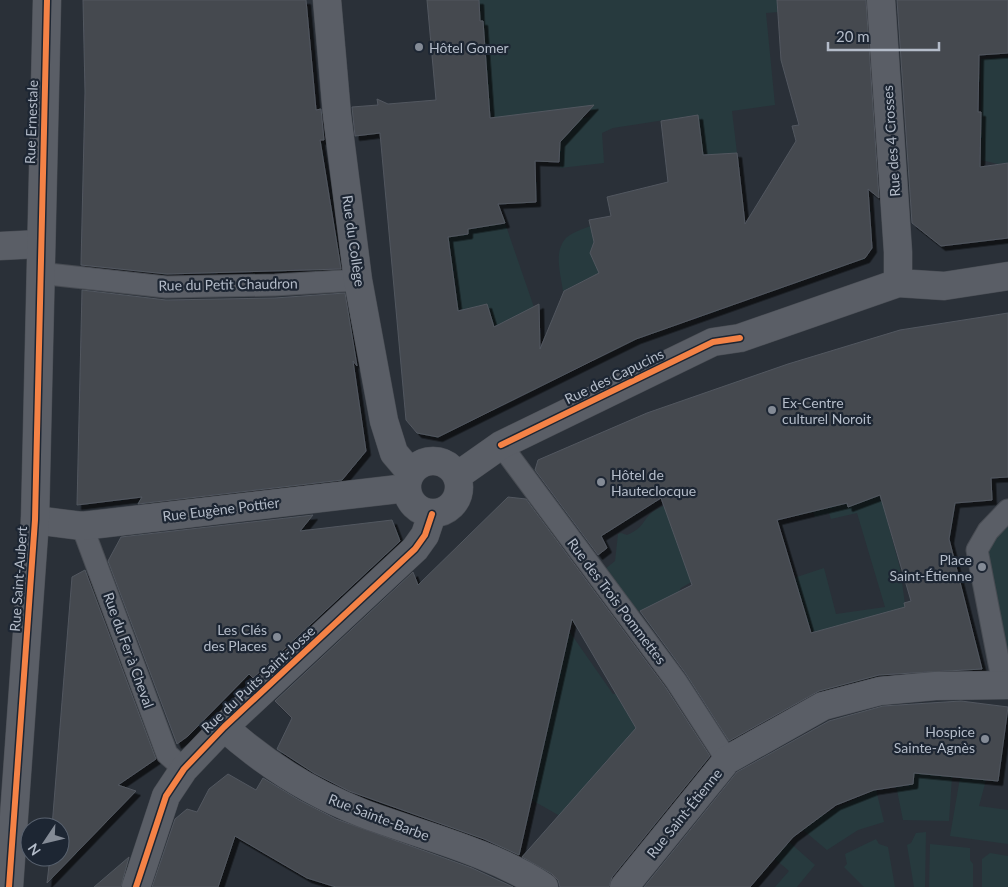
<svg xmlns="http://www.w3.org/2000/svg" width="1008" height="887" viewBox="0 0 1008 887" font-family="Lato,sans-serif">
<defs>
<filter id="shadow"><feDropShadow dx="4.5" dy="4.5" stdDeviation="0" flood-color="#0009"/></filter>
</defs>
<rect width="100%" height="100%" fill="#2a3038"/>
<path fill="#273a3e" d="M479,0H777L778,12L766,13L775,105L732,111L737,153H726L708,185L697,115L613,128L602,133L604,163L560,168V142L567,135L551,123L590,117L589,106L484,119L486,66L483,21H480Z
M1008,57V163L998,164L981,160V59Z
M505,223L537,316L496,332L487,304L452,317L444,287L455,285L453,271L437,238L468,234V229Z
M590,226L594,242L590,253L599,273L563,291C561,275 553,252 566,238C571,233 583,229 590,226Z
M838,466L848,507L881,495L894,518L887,520L900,568L907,619L873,616L841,625L816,645L794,578L824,568L836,614L885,607L857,513L831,519L829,513L815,517L813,511Z
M669,504L693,581L681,588L678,593L639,612L605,569L615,561L618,534L621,533L627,535C646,527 642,519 654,511C658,508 664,506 669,504Z
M1008,510V685L977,550Z
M569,631L613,694H616L640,735L608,759L599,770L601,773L560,816L523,795V728L554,701Z
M914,773L952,777L949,821L903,820L896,785L913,784Z
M960,778L986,780L979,806L1008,810V844L950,836Z
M876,790L884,822L858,830L827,850L802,829L826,813Z
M926,832L925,887H914L907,845L911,843L916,833Z
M876,839L879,844L888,847L895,887H864L844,867L847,864L845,854Z
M788,841L815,865L797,887H775L789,871L774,858Z
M930,844L970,848V860L973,864V887H929Z
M990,853L1008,856V887H982V859Z"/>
<path fill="#444950" stroke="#52575f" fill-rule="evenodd" filter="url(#shadow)" d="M83,0H306L316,110L321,109L324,140H320L341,269L167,274L81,265L85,92Z
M427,0H479L480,21H483L490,118L594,105L560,142L559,162L535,161L536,202L498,204L505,223L468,229V234L448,237L458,311L487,304L494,327L539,304L540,349L564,291L599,273L590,253L594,242L589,220L611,216L607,197L668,182L661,121L698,115L703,155L737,153L745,224L796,141L792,126L799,125L781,60L777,0H866L879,198L868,189L872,248L865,258L636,339L438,437L417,433L406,420L380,133L355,136L352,107L378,105L377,99L388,104L436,100Z
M897,0H1008V53L979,55L978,112H981L980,167L1008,163V238L941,246L912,223Z
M82,290L166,300L275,298L345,293L357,366L353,361L366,451L342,480L138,504L142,497L77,505Z
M1008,313V477L991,478L992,500L955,503L949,539L982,669L879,675L819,691L729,741L686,674L640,611L692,585L661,498L601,536L607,548L598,555L535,470L538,460L647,413L788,364L900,330ZM880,495L911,601L904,603L905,607L811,633L777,520L847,503L848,507Z
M508,497L526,499L666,688L710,756L612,877L609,887H560L558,880L552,874L522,857L636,728L572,619L519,855L484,839L349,791L314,773L277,749L292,718L275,701L413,572L418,585Z
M313,515L300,531L392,520L400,541L253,678L249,674L188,736L177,744L108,561L121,537Z
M85,570L156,759L118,785L136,791L47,883L50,857H60V827H52L72,577Z
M961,701L1008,707L998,781L914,773L913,784L874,790L836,805L793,837L750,887H644L737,772L829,721L883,706Z
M228,774L256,790L263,778L299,800L336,819L472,868L513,887H336L307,878L235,836L218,887H152L175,819L187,809L197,812L209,789Z
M129,857L121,887H94Z"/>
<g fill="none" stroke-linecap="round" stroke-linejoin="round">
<g stroke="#484c53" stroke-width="23">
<path id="service" d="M39,273L166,287L275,285L358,280
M501,445L676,681L727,760
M82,526L167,754L184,769
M1003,684L977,550L988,531L1008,510"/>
</g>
<g stroke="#484c53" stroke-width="29">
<path id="minor" d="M327,0L337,115L358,280L384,421L394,453L411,473
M881,0L898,252V283
M0,246L40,244
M407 487a26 26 0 1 1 52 0a26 26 0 1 1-52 0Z
M457,476L501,445L713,342L740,338L898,283L944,286L1008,276
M35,520L82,526L407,488
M224,727C266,765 309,792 362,813C423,836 489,851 544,887
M136,887L166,796L184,769L224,727L415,549L425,535L432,514
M624,887L727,760L823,706L880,691L935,686L1008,685"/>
</g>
<g stroke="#484c53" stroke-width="29">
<path id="tertiary" d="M9,887L35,520L47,0"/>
</g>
<use href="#service" stroke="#5a5e66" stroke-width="21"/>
<use href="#minor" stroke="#5a5e66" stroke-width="28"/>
<use href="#tertiary" stroke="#5a5e66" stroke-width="28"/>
<g stroke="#1d2633" stroke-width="9">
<path id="cycleway" d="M501,445L713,342L740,338
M9,887L35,520L47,0
M136,887L166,796L184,769L224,727L415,549L425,535L432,514"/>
</g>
<use href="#cycleway" stroke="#f48246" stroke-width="6"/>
</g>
<g fill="#848b96" stroke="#1d2633" stroke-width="2">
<circle cx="419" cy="47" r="5"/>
<circle cx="772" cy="410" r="5"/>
<circle cx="601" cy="482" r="5"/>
<circle cx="982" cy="567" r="5"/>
<circle cx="277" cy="637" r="5"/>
<circle cx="985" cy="739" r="5"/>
</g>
<g text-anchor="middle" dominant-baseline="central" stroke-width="4.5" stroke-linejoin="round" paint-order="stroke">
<g font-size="14" fill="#b4bcc9" stroke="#1d2633" text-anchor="start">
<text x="429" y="47">Hôtel Gomer</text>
<text x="782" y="402">Ex-Centre<tspan x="782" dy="16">culturel Noroit</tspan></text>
<text x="611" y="474">Hôtel de<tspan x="611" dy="16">Hauteclocque</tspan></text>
<text x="972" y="559" text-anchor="end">Place<tspan x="972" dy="16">Saint-Étienne</tspan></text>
<text x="267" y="629" text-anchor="end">Les Clés<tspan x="267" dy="16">des Places</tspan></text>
<text x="975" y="731" text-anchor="end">Hospice<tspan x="975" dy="16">Sainte-Agnès</tspan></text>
</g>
<g font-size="14" fill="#b4bcc9" stroke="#1d2633">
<text transform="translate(31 122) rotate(-88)">Rue Ernestale</text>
<text transform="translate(891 141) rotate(-94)">Rue des 4 Crosses</text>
<text transform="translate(354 241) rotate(82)">Rue du Collège</text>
<text transform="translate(228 284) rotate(-1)">Rue du Petit Chaudron</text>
<text transform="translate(614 376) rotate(-26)">Rue des Capucins</text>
<text transform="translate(221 509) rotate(-7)">Rue Eugène Pottier</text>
<text transform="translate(18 579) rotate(-86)">Rue Saint-Aubert</text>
<text transform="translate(617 601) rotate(53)">Rue des Trois Pommettes</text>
<text transform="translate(129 650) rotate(70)">Rue du Fer à Cheval</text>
<text transform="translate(258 679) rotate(-43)">Rue du Puits Saint-Josse</text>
<text transform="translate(684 813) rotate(-51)">Rue Saint-Étienne</text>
<text transform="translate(379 817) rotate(21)">Rue Sainte-Barbe</text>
</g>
</g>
<g transform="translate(45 842) rotate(235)"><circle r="24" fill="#1d2633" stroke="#59626f"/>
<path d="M0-4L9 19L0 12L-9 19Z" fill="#848b96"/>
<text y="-8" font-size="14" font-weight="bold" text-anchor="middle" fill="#b4bcc9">N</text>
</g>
<path d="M828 42v8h111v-8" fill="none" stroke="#b4bcc9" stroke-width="2.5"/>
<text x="836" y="42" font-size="15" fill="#b4bcc9" stroke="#1d2633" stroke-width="4" paint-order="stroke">20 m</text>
</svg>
